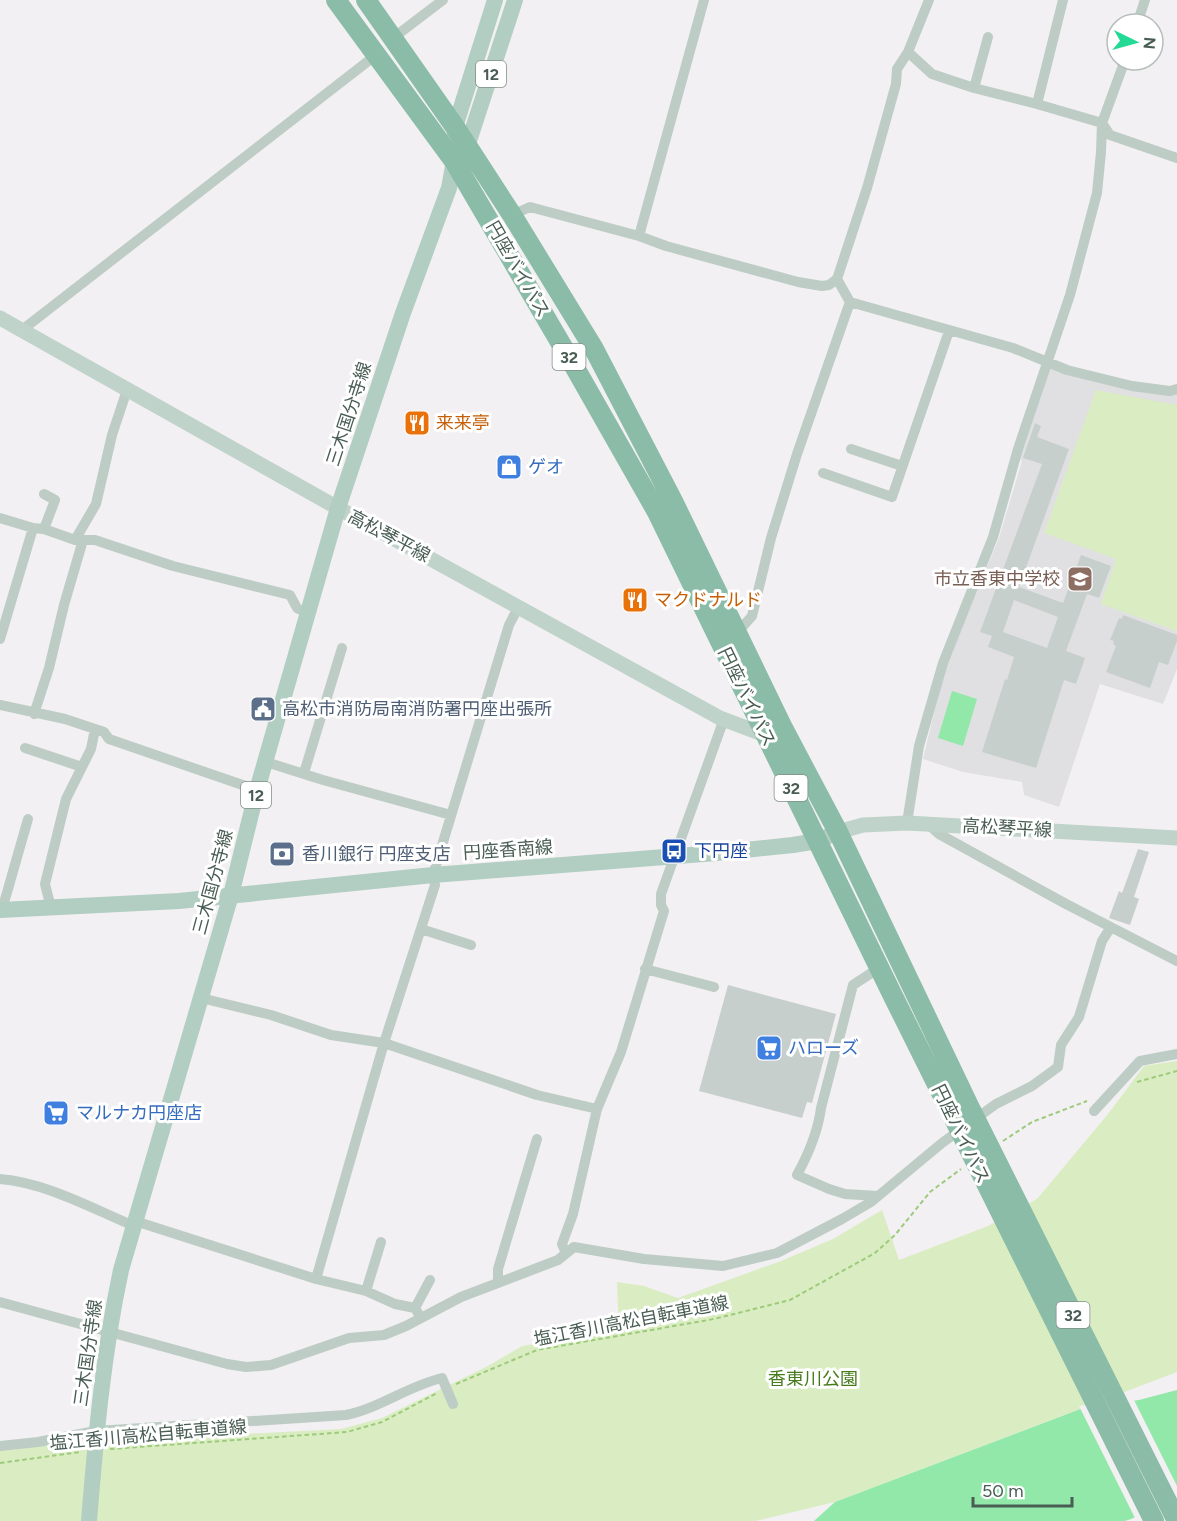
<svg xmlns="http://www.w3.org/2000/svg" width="1177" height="1521" viewBox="0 0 1177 1521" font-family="Figtree,'Noto Sans JP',sans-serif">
<rect width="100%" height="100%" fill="#f2f0f2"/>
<path fill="#e0dfe1" d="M1049,367L1128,390L1177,394V669L1163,704L1100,684L1059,807L1024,795L1022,782L963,772L923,759L946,663L999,538L1022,461L1019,458Z"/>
<path fill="#daedc2" d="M1096,390L1177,405V631L1101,604L1116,559L1044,533Z
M1177,1061V1372L835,1502L756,1521H0V1449L86,1442L341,1429L382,1418L488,1366L522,1346L619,1330L617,1282L644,1286L678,1298L781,1261L833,1239L882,1210L899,1260L988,1226L1037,1199L1108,1114L1144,1066Z"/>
<path fill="#91e8a8" d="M952,691L977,699L963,746L938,738Z
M1177,1390V1499L1131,1519L1125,1521H814L835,1502L1083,1408L1139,1400Z"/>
<path fill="#f2f0f2" d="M1133,1398L1177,1486V1502L1136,1520L1079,1406Z"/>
<path fill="#c7cfcd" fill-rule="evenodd" d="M1035,423L1041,426L1037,437L1069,449L1019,587L1063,603L1081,555L1111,566L1099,598L1087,594L1066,651L1085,658L1076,684L1064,680L1036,768L982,752L1005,679L1007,680L1014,657L988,647L992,636L980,632L1042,464L1023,458ZM1014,600L1058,617L1047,648L1003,632Z
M1123,615L1177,635V641L1168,665L1159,662L1150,688L1106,672L1116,646L1113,644L1114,641L1110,640L1119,618L1122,619Z
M1138,849L1149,852L1134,897L1139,899L1130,925L1109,918L1119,891L1122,893Z
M728,985L836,1014L812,1103L807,1102L802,1118L699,1091Z"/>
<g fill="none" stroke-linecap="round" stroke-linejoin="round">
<path stroke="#9dca7b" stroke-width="2" stroke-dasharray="4.5 3" stroke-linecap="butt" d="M1137,1082L1177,1071
M1003,1141L1032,1122L1087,1101
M456,1384L537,1350L714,1319L790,1300L875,1253L895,1235L930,1192L961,1169
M110,1449L347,1432L382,1422L437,1393
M0,1463L80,1452"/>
<path stroke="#bdccc4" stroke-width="10" d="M1137,24L1145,0
M393,38L443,0
M908,52L932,74L974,88L1037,104L1102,123L1110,135L1177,158
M974,88L988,37
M1037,104L1063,0
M512,215L530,207L639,236L666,246L798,282L822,286L829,285L837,279L867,188L896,84L897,69L908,52L929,0
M639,236L704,0
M837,279L850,302L1013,348L1067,370L1132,386L1170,391L1177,389
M22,330L376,55
M851,449L902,466
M823,473L892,497L949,331
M0,518L33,528L44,529L75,540H95L173,566L290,595L297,608L307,613
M44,529L55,500L44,494
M75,540L96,504L112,435L127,390
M737,633L752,616L771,538L797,454L850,302
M0,639L33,528
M0,705L65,719L104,732L109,739L257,790
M34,714L49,668L64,605L83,540
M25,748L82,767
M266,762L323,780L451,815
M304,773L342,648
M907,823L919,746L943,663L993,537L1018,449L1070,295L1097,193L1101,152L1102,123L1125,60
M928,824L939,834L1066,904L1177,961
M51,908L45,884L66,799L91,749L95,729
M2,910L28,819
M421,929L471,945
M645,969L714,987
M201,998L271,1015L331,1035L384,1043L537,1095L597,1109
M1094,1111L1140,1061L1177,1054
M0,1179C47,1183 91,1208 134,1226
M878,1196L845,1194L829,1189L797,1175C809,1153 818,1132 821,1108L853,985L879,968
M135,1221L316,1279L366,1291L395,1304L415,1308L421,1318
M566,1253L562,1244L573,1214L597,1109L621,1052L664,911L661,905V894L724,719
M316,1279L384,1043L435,885L433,875L509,625L519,606
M498,1282V1269L537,1139
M366,1291L381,1242
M0,1302L227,1364L246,1367L271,1365L349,1338L384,1335L406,1326L461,1297L558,1260L574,1247L644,1259L723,1266L777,1253L842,1219L871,1202L942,1143L996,1104L1032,1086L1058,1067L1061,1045L1079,1017L1102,941L1111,927
M415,1308L430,1280
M0,1446L38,1442L96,1431L346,1415C380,1408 408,1386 442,1378L453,1404"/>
<path stroke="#bfd3ca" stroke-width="15" d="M0,318L338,508L720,718L765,735L772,733
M838,832L863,825L907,823L1177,838"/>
<path stroke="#b2cdc1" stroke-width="16" d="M461,154L467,147L515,0
M0,910L179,901L433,875L716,853L793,845L817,841L838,832
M89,1521C96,1435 103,1354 121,1270L231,895L257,790L338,508L403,313L449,188L454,161L455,127L495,0"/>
<path stroke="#8bbca7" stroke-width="20" d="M336,0L454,161L574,366L657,512L894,998L1154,1521
M366,0L455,127L512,215L594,349L673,501L783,728L838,832L970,1108L1177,1521"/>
</g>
<defs>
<g id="restaurant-square" transform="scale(1.35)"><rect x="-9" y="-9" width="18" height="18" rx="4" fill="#e8710a" stroke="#fff"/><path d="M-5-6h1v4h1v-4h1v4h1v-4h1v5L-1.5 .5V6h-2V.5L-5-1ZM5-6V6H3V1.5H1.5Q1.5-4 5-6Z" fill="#fff"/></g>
<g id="shop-square" transform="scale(1.35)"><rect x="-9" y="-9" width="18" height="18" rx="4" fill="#3f7fe0" stroke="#fff"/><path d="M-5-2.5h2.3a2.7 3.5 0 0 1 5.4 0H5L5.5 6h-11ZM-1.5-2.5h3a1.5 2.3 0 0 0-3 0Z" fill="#fff"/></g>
<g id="school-square" transform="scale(1.35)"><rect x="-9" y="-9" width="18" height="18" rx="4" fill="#8d6e63" stroke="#fff"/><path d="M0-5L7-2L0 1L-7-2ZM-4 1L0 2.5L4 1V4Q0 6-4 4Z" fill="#fff"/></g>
<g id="civic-square" transform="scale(1.35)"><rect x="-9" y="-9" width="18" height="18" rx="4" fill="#5c6f8a" stroke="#fff"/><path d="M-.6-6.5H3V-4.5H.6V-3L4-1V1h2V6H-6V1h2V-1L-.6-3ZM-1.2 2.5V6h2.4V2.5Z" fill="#fff"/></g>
<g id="bus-square" transform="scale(1.35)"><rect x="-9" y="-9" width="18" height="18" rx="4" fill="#1a4fb4" stroke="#fff"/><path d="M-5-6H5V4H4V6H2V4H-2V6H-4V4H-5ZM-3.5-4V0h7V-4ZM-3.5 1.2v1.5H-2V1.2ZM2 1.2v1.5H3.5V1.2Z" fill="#fff"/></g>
<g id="bank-square" transform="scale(1.35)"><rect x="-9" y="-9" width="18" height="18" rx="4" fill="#5c6f8a" stroke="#fff"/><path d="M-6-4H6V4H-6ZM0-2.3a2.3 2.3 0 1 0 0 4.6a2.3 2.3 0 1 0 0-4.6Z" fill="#fff"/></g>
<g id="supermarket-square" transform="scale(1.35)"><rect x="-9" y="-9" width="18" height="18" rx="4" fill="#3f7fe0" stroke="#fff"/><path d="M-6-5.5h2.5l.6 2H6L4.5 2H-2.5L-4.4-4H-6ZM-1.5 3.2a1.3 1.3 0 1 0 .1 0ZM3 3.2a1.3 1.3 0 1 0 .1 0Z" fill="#fff"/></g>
</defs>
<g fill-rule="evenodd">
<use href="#restaurant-square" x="417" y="423"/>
<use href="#shop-square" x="509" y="467"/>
<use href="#school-square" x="1080" y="579"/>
<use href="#restaurant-square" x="635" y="600"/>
<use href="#civic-square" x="263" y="709"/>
<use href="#bus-square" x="674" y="851"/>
<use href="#bank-square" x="282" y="854"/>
<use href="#supermarket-square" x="769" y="1048"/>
<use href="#supermarket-square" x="56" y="1113"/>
</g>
<g text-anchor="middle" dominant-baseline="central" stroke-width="6" stroke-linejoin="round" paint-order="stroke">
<g fill="#fff" stroke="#808e87" stroke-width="1.5">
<rect x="476" y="61" width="30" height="26" rx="4.5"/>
<rect x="552.5" y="344" width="33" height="26" rx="4.5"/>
<rect x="774.5" y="775" width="33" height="26" rx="4.5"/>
<rect x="241" y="782" width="30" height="26" rx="4.5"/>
<rect x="1056.5" y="1302" width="33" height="26" rx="4.5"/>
</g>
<g font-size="16" font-weight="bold" fill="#495d54">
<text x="491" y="74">12</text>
<text x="569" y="357">32</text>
<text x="791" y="788">32</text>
<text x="256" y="795">12</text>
<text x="1073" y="1315">32</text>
</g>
<g font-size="18" fill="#495d54" stroke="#fff">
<text transform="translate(518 269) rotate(60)">円座バイパス</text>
<text transform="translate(349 414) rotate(-72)">三木国分寺線</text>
<text transform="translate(389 536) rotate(28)">高松琴平線</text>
<text transform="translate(747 697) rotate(64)">円座バイパス</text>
<text transform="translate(1007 828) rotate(3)">高松琴平線</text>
<text transform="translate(508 850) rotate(-4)">円座香南線</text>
<text transform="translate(213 882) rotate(-75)">三木国分寺線</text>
<text transform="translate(961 1134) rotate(64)">円座バイパス</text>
<text transform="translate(631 1321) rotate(-11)">塩江香川高松自転車道線</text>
<text transform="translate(88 1353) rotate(-82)">三木国分寺線</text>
<text transform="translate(148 1435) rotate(-5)">塩江香川高松自転車道線</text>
</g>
<g font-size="18" fill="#c56008" stroke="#fff" text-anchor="start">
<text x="436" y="423">来来亭</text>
<text x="654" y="600">マクドナルド</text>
</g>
<g font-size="18" fill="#366cbe" stroke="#fff" text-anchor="start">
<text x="528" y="467">ゲオ</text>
<text x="788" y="1048">ハローズ</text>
<text x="76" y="1113">マルナカ円座店</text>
</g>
<g font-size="18" fill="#785e54" stroke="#fff" text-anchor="end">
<text x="1060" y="579">市立香東中学校</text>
</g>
<g font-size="18" fill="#4e5e75" stroke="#fff" text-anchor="start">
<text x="282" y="709">高松市消防局南消防署円座出張所</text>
<text x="302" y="854">香川銀行 円座支店</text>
</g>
<g font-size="18" fill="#164399" stroke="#fff" text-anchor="start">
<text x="694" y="851">下円座</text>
</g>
<g font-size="18" fill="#467b1c" stroke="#fff">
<text x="813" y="1379">香東川公園</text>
</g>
</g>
<g transform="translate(1135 42) rotate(95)"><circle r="28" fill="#ffffff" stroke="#b6bebb" stroke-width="1.5"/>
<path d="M0-4.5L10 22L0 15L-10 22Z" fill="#23da95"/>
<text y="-9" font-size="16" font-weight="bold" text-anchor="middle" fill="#495d54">N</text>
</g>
<path d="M973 1497v9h99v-9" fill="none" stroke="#495d54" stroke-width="3"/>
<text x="982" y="1497" font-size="18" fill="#495d54" stroke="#ffffff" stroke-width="4.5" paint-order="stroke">50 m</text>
</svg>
